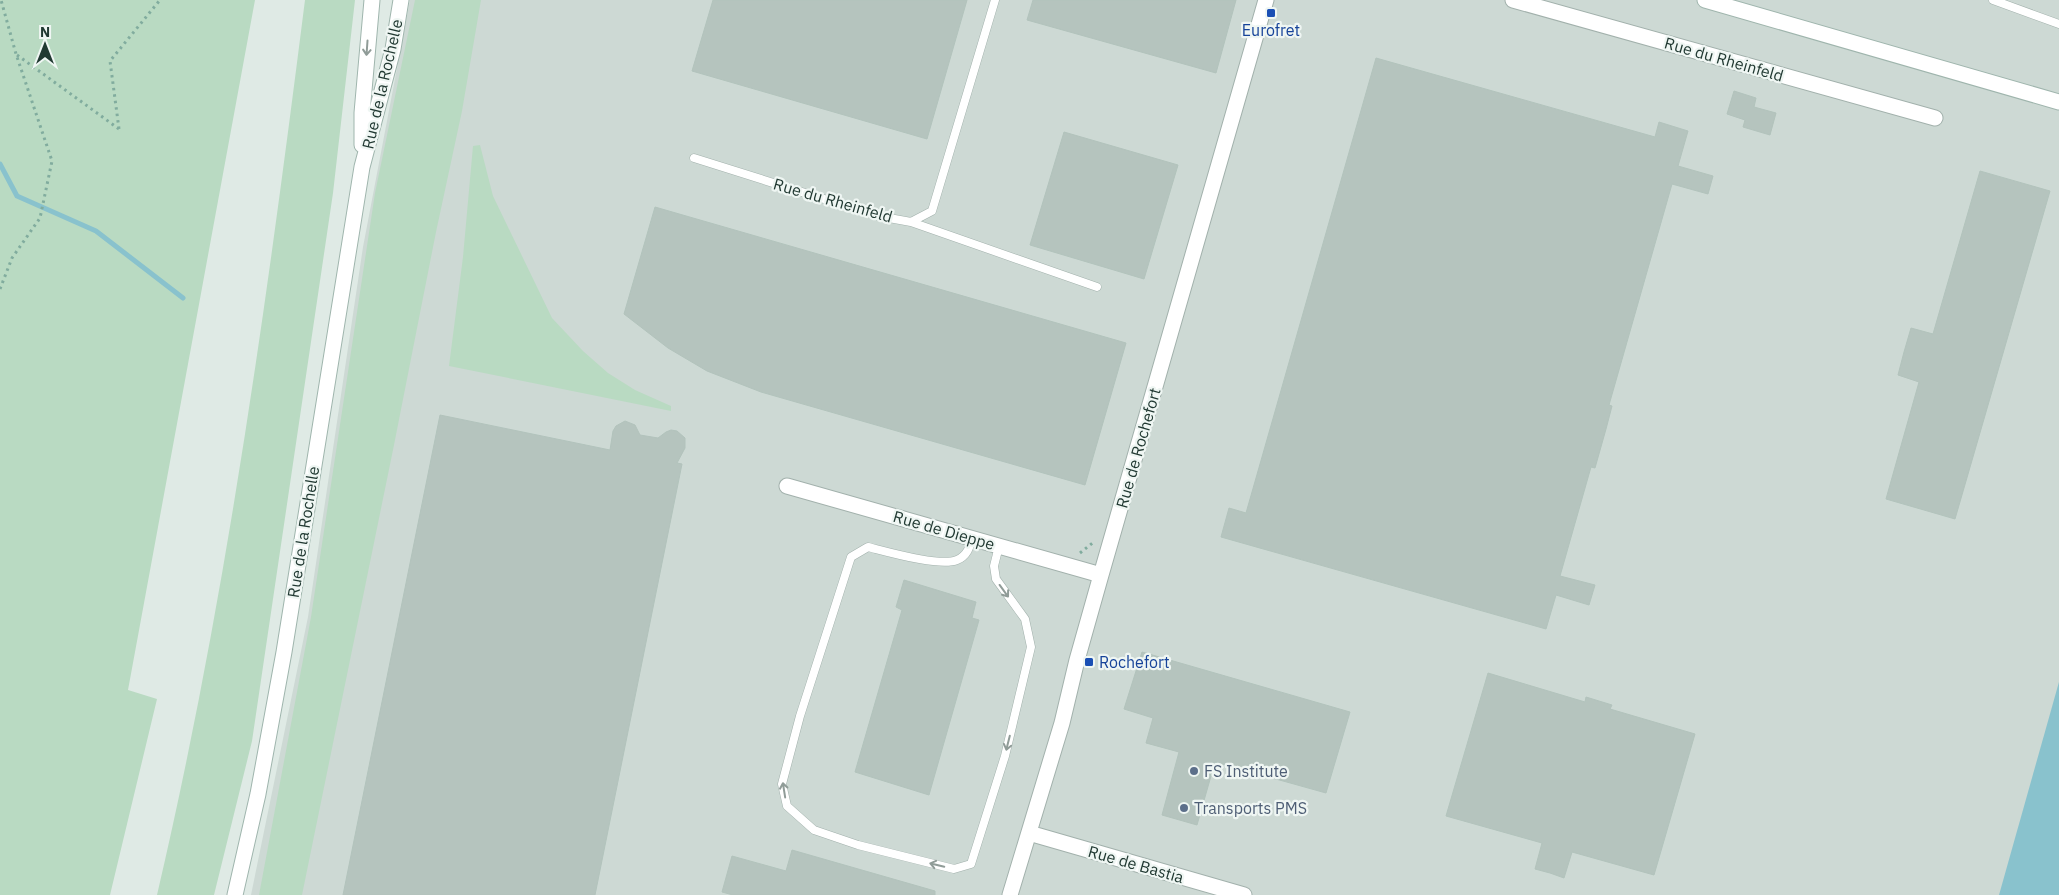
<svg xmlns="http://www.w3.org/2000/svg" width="2059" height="895" viewBox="0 0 2059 895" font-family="'IBM Plex Sans',sans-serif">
<rect width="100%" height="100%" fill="#dfeae5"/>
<path fill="#cdd9d4" d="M410,0H2059V895H251L308,617L363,247Z"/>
<path fill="#b9dac2" d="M0,0H255L128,690L157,699L110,895H0Z
M305,0H355L333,193L252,741L214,895H157C226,600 267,300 305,0Z
M415,0H481L462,111L436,232L394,445L302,895H259L311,617L375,193Z
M480,145L493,196L552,318L583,351L608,373L635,390L671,406V411L449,366L463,257L473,146Z"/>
<path fill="#89c2cd" d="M2059,682V895H1999Z"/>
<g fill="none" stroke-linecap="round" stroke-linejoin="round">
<path stroke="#89c2cd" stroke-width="5" d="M0,164L17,196L96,231L183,298"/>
</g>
<path fill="#b5c4be" stroke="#b2c3bc" d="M713,0H967L927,139L692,71Z
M1033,0H1236L1216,73L1027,20Z
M1376,58L1655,137L1659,122L1688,131L1678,166L1713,176L1708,194L1672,184L1609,405L1612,406L1606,429L1595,468L1591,467L1560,576L1595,585L1589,605L1556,595L1546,629L1221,537L1229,508L1246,513Z
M1734,91L1756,98L1754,107L1776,113L1770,135L1743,127L1745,120L1727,114Z
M1064,132L1178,165L1144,279L1030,245Z
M1980,171L2050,191L1955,519L1886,499L1919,382L1898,375L1904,352L1911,328L1933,334Z
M655,207L1126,343L1085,485L761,392L707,371L668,348L624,314Z
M440,415L610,450L613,431L616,426L625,421L635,425L640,435L658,438L666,432L671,430L677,431L685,438V448L677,463L682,464L595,895H343Z
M904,580L976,602L972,618L979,620L929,795L855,772L902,610L896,607Z
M1142,652L1350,712L1326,793L1215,762L1197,825L1162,815L1179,752L1146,743L1153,718L1124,709Z
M1488,673L1585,702L1586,697L1612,705L1610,709L1695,734L1654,875L1572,852L1564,878L1550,873L1535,869L1542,843L1446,816Z
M792,850L935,891V895H733L722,892L732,856L786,871Z"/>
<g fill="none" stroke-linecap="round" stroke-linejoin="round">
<g stroke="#a2b1ac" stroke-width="9">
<path id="lane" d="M1993,0L2059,24
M694,158L878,216L911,222L932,211L995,0
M911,222L1097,287
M972,538C970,547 967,556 957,560C940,567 888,552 868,547L851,557L800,716L782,784L787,806L814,830L858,845L954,869L971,864L1005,756L1031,647L1025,619L996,579L994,566L999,546"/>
</g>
<g stroke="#a2b1ac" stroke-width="17">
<path id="street" d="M1513,0L1935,118
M787,486L1101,575
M1029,833L1244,895
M1010,895L1062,723L1077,660L1101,575L1266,0"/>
</g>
<g stroke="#9fb5ad" stroke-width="17">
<path id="secondary" d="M1705,0L2059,102
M362,145V113L372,0
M235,895L258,794L284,652L362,167L393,49L401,0"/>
</g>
<path stroke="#81ac9e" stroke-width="3" stroke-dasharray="2.5 4" stroke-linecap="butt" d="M17,55L119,129
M119,129L110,61L160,0
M0,289L12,258L40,218L52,161L16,54L1,0
M1080,553L1095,541"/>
<use href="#lane" stroke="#fff" stroke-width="8"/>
<use href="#street" stroke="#fff" stroke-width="15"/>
<use href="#secondary" stroke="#fff" stroke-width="15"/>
</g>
<defs><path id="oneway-shaft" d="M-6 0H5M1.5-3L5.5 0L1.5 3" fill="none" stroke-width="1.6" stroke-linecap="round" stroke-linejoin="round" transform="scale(1.25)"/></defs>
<g stroke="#909c98">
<use href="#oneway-shaft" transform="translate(367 48) rotate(94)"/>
<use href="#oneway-shaft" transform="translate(1004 591) rotate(54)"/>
<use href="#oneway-shaft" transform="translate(1008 743) rotate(104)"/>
<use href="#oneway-shaft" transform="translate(784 790) rotate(-99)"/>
<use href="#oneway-shaft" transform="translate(937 865) rotate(-166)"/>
</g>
<g fill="#1a4fb4" stroke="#eff6f3" stroke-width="2">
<rect x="1266" y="8" width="10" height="10" rx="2.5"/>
<rect x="1084" y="657" width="10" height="10" rx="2.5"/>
</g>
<g fill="#5c6f8a" stroke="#eff6f3" stroke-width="2">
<circle cx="1194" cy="771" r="5"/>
<circle cx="1184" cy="808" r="5"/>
</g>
<g text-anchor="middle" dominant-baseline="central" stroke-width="4.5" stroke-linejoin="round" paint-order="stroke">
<g font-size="16" fill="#164399" stroke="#eff6f3">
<text x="1271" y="30">Eurofret</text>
<text x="1099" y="662" text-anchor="start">Rochefort</text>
</g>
<g font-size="16" fill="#213932" stroke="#eff6f3">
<text transform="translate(1724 59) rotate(16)">Rue du Rheinfeld</text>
<text transform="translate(382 84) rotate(-77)">Rue de la Rochelle</text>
<text transform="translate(833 200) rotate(16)">Rue du Rheinfeld</text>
<text transform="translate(1138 448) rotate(-74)">Rue de Rochefort</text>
<text transform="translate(944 530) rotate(16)">Rue de Dieppe</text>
<text transform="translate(303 532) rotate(-81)">Rue de la Rochelle</text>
<text transform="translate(1136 864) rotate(16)">Rue de Bastia</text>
</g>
<g font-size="16" fill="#4e5e75" stroke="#eff6f3" text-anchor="start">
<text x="1204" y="771">FS Institute</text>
<text x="1194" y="808">Transports PMS</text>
</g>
</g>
<g transform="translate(45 45)" stroke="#eff6f3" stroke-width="4" paint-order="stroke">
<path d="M0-4L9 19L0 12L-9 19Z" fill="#213932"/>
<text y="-8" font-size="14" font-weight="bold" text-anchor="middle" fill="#213932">N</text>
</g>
</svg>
